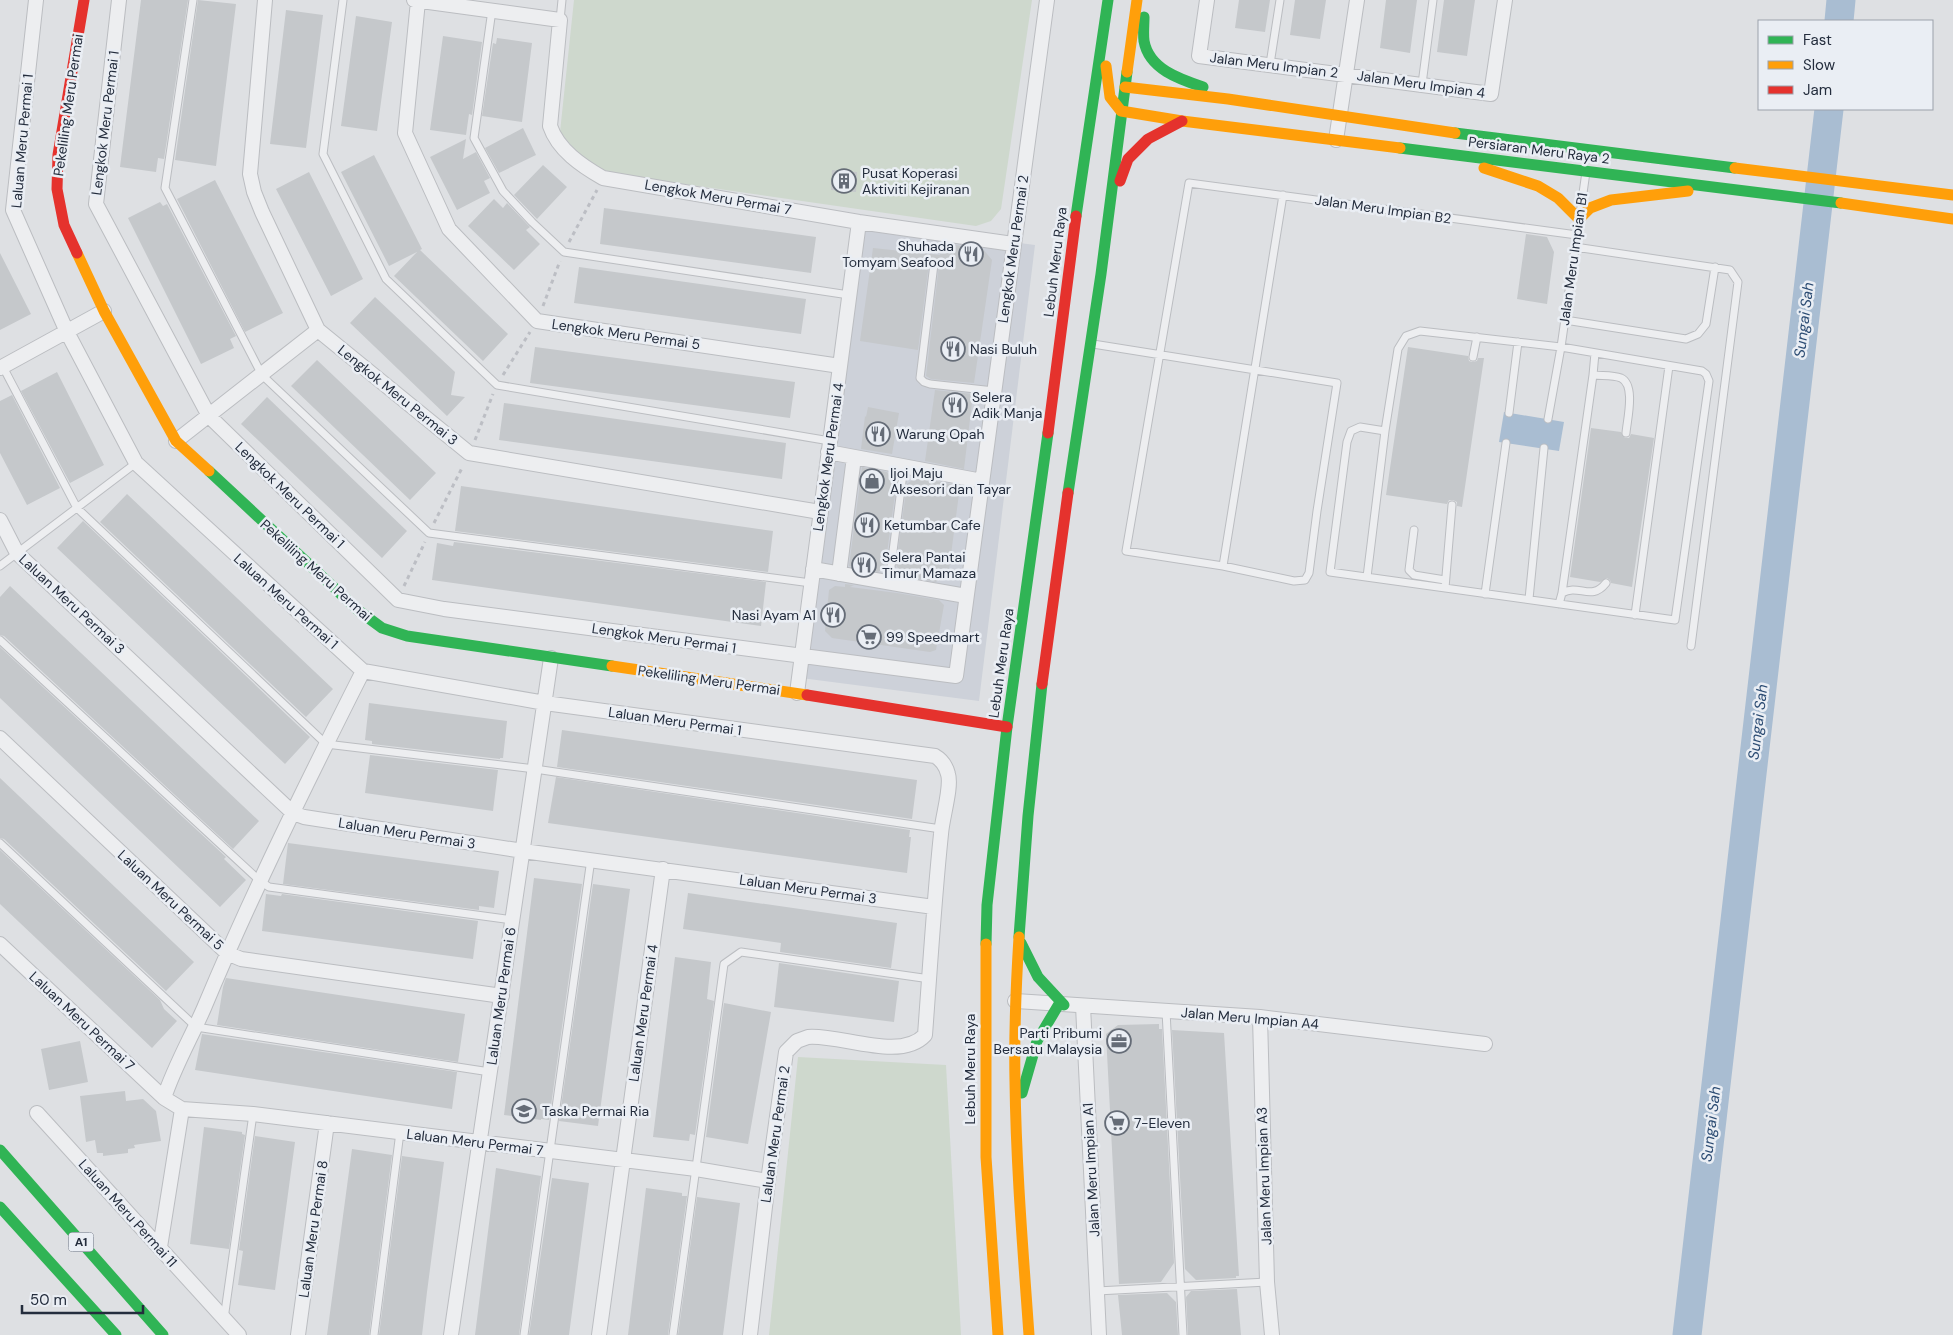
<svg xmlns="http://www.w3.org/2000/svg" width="1953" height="1335" viewBox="0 0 1953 1335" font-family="'DM Sans',sans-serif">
<rect width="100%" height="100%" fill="#dee0e3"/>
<path fill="#cdd1d9" d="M857,222L1035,245L979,701L801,678Z"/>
<path fill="#ced8cd" d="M574,0H1032L1001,209L991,221L976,226L614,174L591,164L576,151L560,132Z
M798,1057L946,1065L961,1335H769Z"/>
<path fill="#a9bdd2" d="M1504,412L1564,422L1559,451L1499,442Z"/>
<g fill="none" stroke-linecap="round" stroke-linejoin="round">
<path stroke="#a9bdd2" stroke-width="29" d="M1839,21L1841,0
M1687,1335L1829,109"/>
</g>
<path fill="#c5c8cb" d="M141,0H188L164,159L158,158L156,172L120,167Z
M198,0L236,4L216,166L175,160Z
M1239,0H1270L1265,32L1235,28Z
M1295,0H1326L1320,39L1290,35Z
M1386,0H1417L1410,53L1380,48Z
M1444,0H1475L1467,56L1437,52Z
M286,10L323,15L306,148L270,144Z
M356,16L392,22L377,131L341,126Z
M443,36L482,42L472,115L469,114L466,135L430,130Z
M497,38L532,43L522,122L482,116L493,43L496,44Z
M523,128L536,155L499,173L485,148Z
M466,139L463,159L476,152L490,178L484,181L490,193L457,210L430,157Z
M374,155L422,249L420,250L508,334L483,361L394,276L417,252L389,266L341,172Z
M543,165L567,187L537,219L514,195Z
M832,170L857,172L856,192L831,190Z
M309,172L363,279L331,296L276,189Z
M215,180L283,313L245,332L177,199Z
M494,199L503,208L507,203L530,227L526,230L540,244L514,270L468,226Z
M160,202L163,206L167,204L236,336L230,339L234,348L201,364L128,218Z
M604,208L816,237L811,273L600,244Z
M1526,234L1547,237L1554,252L1547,304L1517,299Z
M942,243L983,249L992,260L974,383L931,379L926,376L939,265L935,259H932L929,263L918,350L860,341L873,248L940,255Z
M0,253L31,314L0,330Z
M579,267L806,299L801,334L574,303Z
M375,297L455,372L451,395L465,397L447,416L350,323Z
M535,347L795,382L790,418L530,383Z
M1408,347L1468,356L1469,361L1472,362L1477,361L1478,358H1484L1462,507L1457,506V502L1453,500H1449L1447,504L1386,495Z
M317,360L436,473L410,500L291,386Z
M57,372L104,465L70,483L21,391Z
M935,390L973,394L964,469L925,461Z
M12,395L60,488L27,505L0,453V401Z
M267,397L407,531L382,558L241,424Z
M504,403L786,443L782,479L499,440Z
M868,407L899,413L892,454L861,449L865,416L866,417Z
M1591,428L1621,432L1625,438H1629L1631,434L1654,438L1632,587L1611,583L1610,580L1607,578L1600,582L1570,577Z
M862,467L887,472L896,487L885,568L878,572L849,566Z
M916,477L960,486L949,570L936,582L904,576L896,565L907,484Z
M461,486L773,531L768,572L455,531Z
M127,494L333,689L306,717L100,522Z
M83,521L310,737L285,764L57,548Z
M454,542L766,582L761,626L432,580L437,543L453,546Z
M845,584L854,585L850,587L897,593L939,600L944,605L936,650L930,652L832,638L825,631L829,590L835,586L845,587Z
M10,586L259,821L233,849L4,636L0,635V597Z
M0,647L226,857L224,859L246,880L220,907L0,698Z
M369,703L507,721L503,758H500V759L372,744V741L365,740Z
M562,730L917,780L912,819L557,767Z
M370,755L498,770L493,811L365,793Z
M556,777L910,830L909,837H911L907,873L548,823Z
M0,778L194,962L166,991L4,839L0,838Z
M288,843L499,871L494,908L479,906V910L283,884Z
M0,850L160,1000L164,1009L177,1021L152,1048L0,904Z
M534,878L582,884L549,1120L541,1119V1120L504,1115Z
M593,884L630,889L598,1126L559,1121Z
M688,893L897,923L891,968L780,952L781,943L683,929Z
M266,894L281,896L282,894L478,921L473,959L262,931Z
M675,957L711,962L707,999L714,1001L695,1135L690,1134L689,1141L653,1137Z
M779,963L899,981L894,1022L774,1007Z
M226,978L465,1014L458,1062L217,1025L223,987Z
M724,1003L771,1012L748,1144L706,1137Z
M1159,1024V1029H1162L1174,1263L1161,1282L1119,1284L1106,1034L1118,1025Z
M1172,1030L1224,1033L1239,1276H1236V1278L1196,1280L1185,1269Z
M202,1034L457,1072L452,1109L195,1070Z
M80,1041L88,1082L49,1090L41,1049Z
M125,1091L126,1101L143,1099L156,1111L161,1141L134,1145L135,1148L128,1149V1153L103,1156V1153H97L95,1140L86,1142L80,1096Z
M204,1127L242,1132V1134L245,1135L229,1249L190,1244Z
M255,1136L295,1142L275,1290L238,1285L243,1251L239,1250Z
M352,1149L392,1155L369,1335H327Z
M402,1156L444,1162L427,1292L422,1335H379Z
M496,1168L541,1176L519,1335H475Z
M552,1178L589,1183L569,1335H529Z
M646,1188L682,1193V1196H687L668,1335H628Z
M697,1197L740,1203L723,1335H678Z
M1237,1289L1241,1335H1188L1186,1297L1191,1291Z
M1167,1293L1176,1302L1178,1335H1122L1118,1295Z"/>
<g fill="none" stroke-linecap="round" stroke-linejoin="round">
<g stroke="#bbbdc1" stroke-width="9">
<path id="lane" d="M193,0L165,188L262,375L429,533L811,583
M343,0L323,154L386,279L497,385L830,441
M492,10L474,138L503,191L532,222L564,252L849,295
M560,20L562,0
M1270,64L1280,0
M1422,84L1433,0
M1575,247L1730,270L1738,282L1691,646
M934,264L920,378L924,382L930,384L994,391
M1565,320L1686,339L1698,334L1706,324L1715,267
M1420,331L1561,347L1702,371L1706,374L1709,381L1675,620L1330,572L1347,442L1351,431L1360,427L1385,431L1398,349L1406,336Z
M1093,344L1337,383L1317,511L1309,573L1305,580L1294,581L1223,566L1126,551L1189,183L1577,235
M1473,357L1477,337
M2,365L77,508L326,744L535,769L941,829
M1593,375C1602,376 1613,375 1621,378C1636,385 1627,420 1626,433
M1509,413L1518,342
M1548,419L1561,347L1586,172
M1414,530L1409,570L1414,575L1445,580
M0,566L136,463
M1223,566L1283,195
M1367,577L1385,431
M889,582L904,466
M1445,588L1452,505
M1562,593L1593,375L1595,353
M1485,594L1506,443
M1529,599L1544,448
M1559,604L1562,593C1579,583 1591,602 1606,583
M1635,615L1669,366
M0,640L260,881L269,887L513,920
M0,843L196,1027L490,1072
M1166,1011L1183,1335
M1097,1291L1267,1282
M224,1319L253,1114
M374,1335L400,1132
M524,1335L591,859
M673,1335L724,964L741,952L930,979"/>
</g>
<g stroke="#bbbdc1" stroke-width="16">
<path id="street" d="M36,0L13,210L67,332L136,463L363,671L545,703L935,756C942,760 946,766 948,774C952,787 942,818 941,834C934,901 930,968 925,1035C900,1062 840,1034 808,1037L797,1041L786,1052L768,1181L750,1335
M119,0L96,204L209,416L398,600L444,609L956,676L1047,0
M265,0L250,174L254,192L262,212L318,330L469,453L820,512
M414,0L560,20L550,126C558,150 582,166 603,178L859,222L1013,244
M1207,0L1199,56L1491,94L1505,0
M418,1L405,133L449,229L537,321L840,366
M1336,140L1357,0
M0,368L104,311
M176,441L318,330
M828,452L982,481
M0,520L17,553L293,813L304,817L523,851L934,907
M813,569L966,596
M839,574L854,457
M797,693L859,222
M0,738L227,953L241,959L502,996
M0,944L164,1098L182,1109L160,1247
M1015,1001L1260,1017L1485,1044
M1083,1006L1099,1335
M1260,1017L1267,1282L1272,1335
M164,1098C174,1067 191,1038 204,1008C252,893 307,782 363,671
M182,1109L253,1114L696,1169L768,1181
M37,1113L239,1335
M298,1335L327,1123
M451,1335L551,658
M599,1335L663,869"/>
</g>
<path stroke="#bcbec4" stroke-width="3" stroke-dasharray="4 4" stroke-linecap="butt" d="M569,242L597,190
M543,306L560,261
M503,375L530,332
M475,440L493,394
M434,523L463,466
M404,586L425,542"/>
<use href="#lane" stroke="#edeef0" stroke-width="7"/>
<use href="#street" stroke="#edeef0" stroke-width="14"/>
<path stroke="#30b455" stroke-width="11" d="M1144,17C1144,25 1143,33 1144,41C1149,69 1179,79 1203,87
M1455,133L1735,168
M1400,148L1841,203
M1076,216L1108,0
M209,471L359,611L382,628L407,636L612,666
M1068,493L1101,274L1127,72
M1019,937L1028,816L1042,684
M1021,943L1038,977L1064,1005
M986,944L987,905L1007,727L1048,433
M1022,1093L1037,1041L1059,1004
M0,1150L163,1335
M0,1207L116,1335"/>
<path stroke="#ff9f0a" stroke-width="11" d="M1106,66L1110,97L1121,111L1182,121L1400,148
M1127,72L1137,0
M1125,87L1228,99L1455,133
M1484,168L1538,186L1558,198L1579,219L1590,208L1611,200L1688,191
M1735,168L1953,195
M1841,203L1953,219
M77,253L104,311L176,441L209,471
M612,666L807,695
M1019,937C1016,985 1014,1033 1015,1081C1016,1166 1023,1250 1029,1335
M986,944V1157L998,1335"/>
<path stroke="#e5322d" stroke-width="11" d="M1120,181L1128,159L1148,139L1182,121
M77,253L64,225L57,189L58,155L84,0
M1048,433L1076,216
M1042,684L1068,493
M807,695L1007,727"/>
</g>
<defs>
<g id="building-ring" transform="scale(1.25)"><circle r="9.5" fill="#eaeef4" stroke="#656c77" stroke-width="1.5"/><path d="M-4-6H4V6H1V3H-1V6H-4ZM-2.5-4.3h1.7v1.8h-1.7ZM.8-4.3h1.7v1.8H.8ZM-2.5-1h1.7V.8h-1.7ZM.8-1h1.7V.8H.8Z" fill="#656c77"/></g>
<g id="restaurant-ring" transform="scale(1.25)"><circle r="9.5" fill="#eaeef4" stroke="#656c77" stroke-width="1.5"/><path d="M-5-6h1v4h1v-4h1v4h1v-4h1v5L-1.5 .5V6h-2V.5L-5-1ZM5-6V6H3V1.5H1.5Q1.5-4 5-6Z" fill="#656c77"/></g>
<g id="shop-ring" transform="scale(1.25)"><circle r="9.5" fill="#eaeef4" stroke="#656c77" stroke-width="1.5"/><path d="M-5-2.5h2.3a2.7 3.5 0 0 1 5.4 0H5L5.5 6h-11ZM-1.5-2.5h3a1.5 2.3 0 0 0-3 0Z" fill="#656c77"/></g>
<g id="supermarket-ring" transform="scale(1.25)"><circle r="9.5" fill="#eaeef4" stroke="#656c77" stroke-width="1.5"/><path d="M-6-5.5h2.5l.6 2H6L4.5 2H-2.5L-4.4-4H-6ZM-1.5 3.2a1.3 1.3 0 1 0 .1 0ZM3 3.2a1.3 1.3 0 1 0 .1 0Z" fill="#656c77"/></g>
<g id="office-ring" transform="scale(1.25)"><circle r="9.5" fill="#eaeef4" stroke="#656c77" stroke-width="1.5"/><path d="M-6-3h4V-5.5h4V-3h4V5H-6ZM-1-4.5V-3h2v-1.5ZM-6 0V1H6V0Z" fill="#656c77"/></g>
<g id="school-ring" transform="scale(1.25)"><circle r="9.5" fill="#eaeef4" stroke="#656c77" stroke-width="1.5"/><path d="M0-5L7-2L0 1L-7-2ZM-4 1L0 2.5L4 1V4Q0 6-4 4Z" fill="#656c77"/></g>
</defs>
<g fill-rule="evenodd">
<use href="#building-ring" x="844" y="181"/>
<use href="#restaurant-ring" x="971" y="254"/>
<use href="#restaurant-ring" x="953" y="349"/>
<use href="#restaurant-ring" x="955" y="405"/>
<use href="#restaurant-ring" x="878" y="434"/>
<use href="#shop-ring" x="872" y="481"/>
<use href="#restaurant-ring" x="867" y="525"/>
<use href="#restaurant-ring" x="864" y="565"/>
<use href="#restaurant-ring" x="833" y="615"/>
<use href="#supermarket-ring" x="869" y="637"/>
<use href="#office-ring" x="1119" y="1041"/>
<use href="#school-ring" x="524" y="1111"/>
<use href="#supermarket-ring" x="1117" y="1123"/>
</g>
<g text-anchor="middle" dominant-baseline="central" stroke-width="5" stroke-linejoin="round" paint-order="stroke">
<rect fill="#eaeef4" stroke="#5f6774" stroke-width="1" x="68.5" y="1232.5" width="25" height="19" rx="4"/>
<g font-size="12" font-weight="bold" fill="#242d3d">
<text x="81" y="1242">A1</text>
</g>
<g font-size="14" fill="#242d3d" stroke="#eaeef4">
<text transform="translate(1274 65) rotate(7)">Jalan Meru Impian 2</text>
<text transform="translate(1421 84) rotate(8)">Jalan Meru Impian 4</text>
<text transform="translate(68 105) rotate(-82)">Pekeliling Meru Permai</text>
<text transform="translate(105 123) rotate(-83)">Lengkok Meru Permai 1</text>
<text transform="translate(22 141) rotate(-85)">Laluan Meru Permai 1</text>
<text transform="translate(1539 150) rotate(7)">Persiaran Meru Raya 2</text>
<text transform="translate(718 197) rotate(10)">Lengkok Meru Permai 7</text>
<text transform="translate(1383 209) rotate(8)">Jalan Meru Impian B2</text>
<text transform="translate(1013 249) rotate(-82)">Lengkok Meru Permai 2</text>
<text transform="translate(1573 259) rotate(-82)">Jalan Meru Impian B1</text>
<text transform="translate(1055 262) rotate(-83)">Lebuh Meru Raya</text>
<text transform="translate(626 334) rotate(8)">Lengkok Meru Permai 5</text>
<text transform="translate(398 395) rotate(39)">Lengkok Meru Permai 3</text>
<text transform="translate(828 457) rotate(-82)">Lengkok Meru Permai 4</text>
<text transform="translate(290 495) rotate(44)">Lengkok Meru Permai 1</text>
<text transform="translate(316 570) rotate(42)">Pekeliling Meru Permai</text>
<text transform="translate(286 601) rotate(42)">Laluan Meru Permai 1</text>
<text transform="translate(72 604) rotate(43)">Laluan Meru Permai 3</text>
<text transform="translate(664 638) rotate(8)">Lengkok Meru Permai 1</text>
<text transform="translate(1001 663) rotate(-82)">Lebuh Meru Raya</text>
<text transform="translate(709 680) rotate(8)">Pekeliling Meru Permai</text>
<text transform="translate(675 721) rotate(8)">Laluan Meru Permai 1</text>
<text transform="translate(407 833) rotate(9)">Laluan Meru Permai 3</text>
<text transform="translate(808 889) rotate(8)">Laluan Meru Permai 3</text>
<text transform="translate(171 900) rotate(43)">Laluan Meru Permai 5</text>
<text transform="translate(501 996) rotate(-82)">Laluan Meru Permai 6</text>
<text transform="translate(643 1013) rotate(-82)">Laluan Meru Permai 4</text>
<text transform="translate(1250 1018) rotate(5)">Jalan Meru Impian A4</text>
<text transform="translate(82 1021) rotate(43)">Laluan Meru Permai 7</text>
<text transform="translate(970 1069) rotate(-90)">Lebuh Meru Raya</text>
<text transform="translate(775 1134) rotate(-82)">Laluan Meru Permai 2</text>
<text transform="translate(475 1142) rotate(7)">Laluan Meru Permai 7</text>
<text transform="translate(1091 1170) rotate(-93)">Jalan Meru Impian A1</text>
<text transform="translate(1264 1176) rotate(-92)">Jalan Meru Impian A3</text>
<text transform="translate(128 1213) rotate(48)">Laluan Meru Permai 11</text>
<text transform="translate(313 1229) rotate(-82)">Laluan Meru Permai 8</text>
</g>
<g font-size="14" fill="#242d3d" stroke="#eaeef4" text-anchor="start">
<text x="862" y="173">Pusat Koperasi<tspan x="862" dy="16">Aktiviti Kejiranan</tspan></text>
<text x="954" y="246" text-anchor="end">Shuhada<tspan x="954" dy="16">Tomyam Seafood</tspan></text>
<text x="970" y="349">Nasi Buluh</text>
<text x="972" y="397">Selera<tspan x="972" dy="16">Adik Manja</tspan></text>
<text x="896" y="434">Warung Opah</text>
<text x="890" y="473">Ijoi Maju<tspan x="890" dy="16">Aksesori dan Tayar</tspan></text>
<text x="884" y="525">Ketumbar Cafe</text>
<text x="882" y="557">Selera Pantai<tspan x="882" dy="16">Timur Mamaza</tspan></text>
<text x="816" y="615" text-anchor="end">Nasi Ayam A1</text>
<text x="886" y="637">99 Speedmart</text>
<text x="1102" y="1033" text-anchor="end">Parti Pribumi<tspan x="1102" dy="16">Bersatu Malaysia</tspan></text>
<text x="542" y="1111">Taska Permai Ria</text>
<text x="1134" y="1123">7-Eleven</text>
</g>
<g font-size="15" font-style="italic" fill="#2c4c73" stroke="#eaeef4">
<text transform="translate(1804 320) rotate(-83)">Sungai Sah</text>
<text transform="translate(1758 722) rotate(-83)">Sungai Sah</text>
<text transform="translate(1711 1124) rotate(-83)">Sungai Sah</text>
</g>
</g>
<rect x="1758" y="20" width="175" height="90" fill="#eaeef4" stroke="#9ba1ab"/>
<rect x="1768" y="36" width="25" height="8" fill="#30b455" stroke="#9ba1ab"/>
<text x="1803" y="45" font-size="15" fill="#242d3d">Fast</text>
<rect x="1768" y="61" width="25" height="8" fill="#ff9f0a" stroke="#9ba1ab"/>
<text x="1803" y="70" font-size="15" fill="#242d3d">Slow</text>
<rect x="1768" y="86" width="25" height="8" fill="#e5322d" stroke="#9ba1ab"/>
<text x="1803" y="95" font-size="15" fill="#242d3d">Jam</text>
<path d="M22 1305v8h121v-8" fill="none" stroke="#242d3d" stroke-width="2.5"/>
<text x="30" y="1305" font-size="15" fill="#242d3d" stroke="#eaeef4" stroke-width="4" paint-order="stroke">50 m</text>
</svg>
